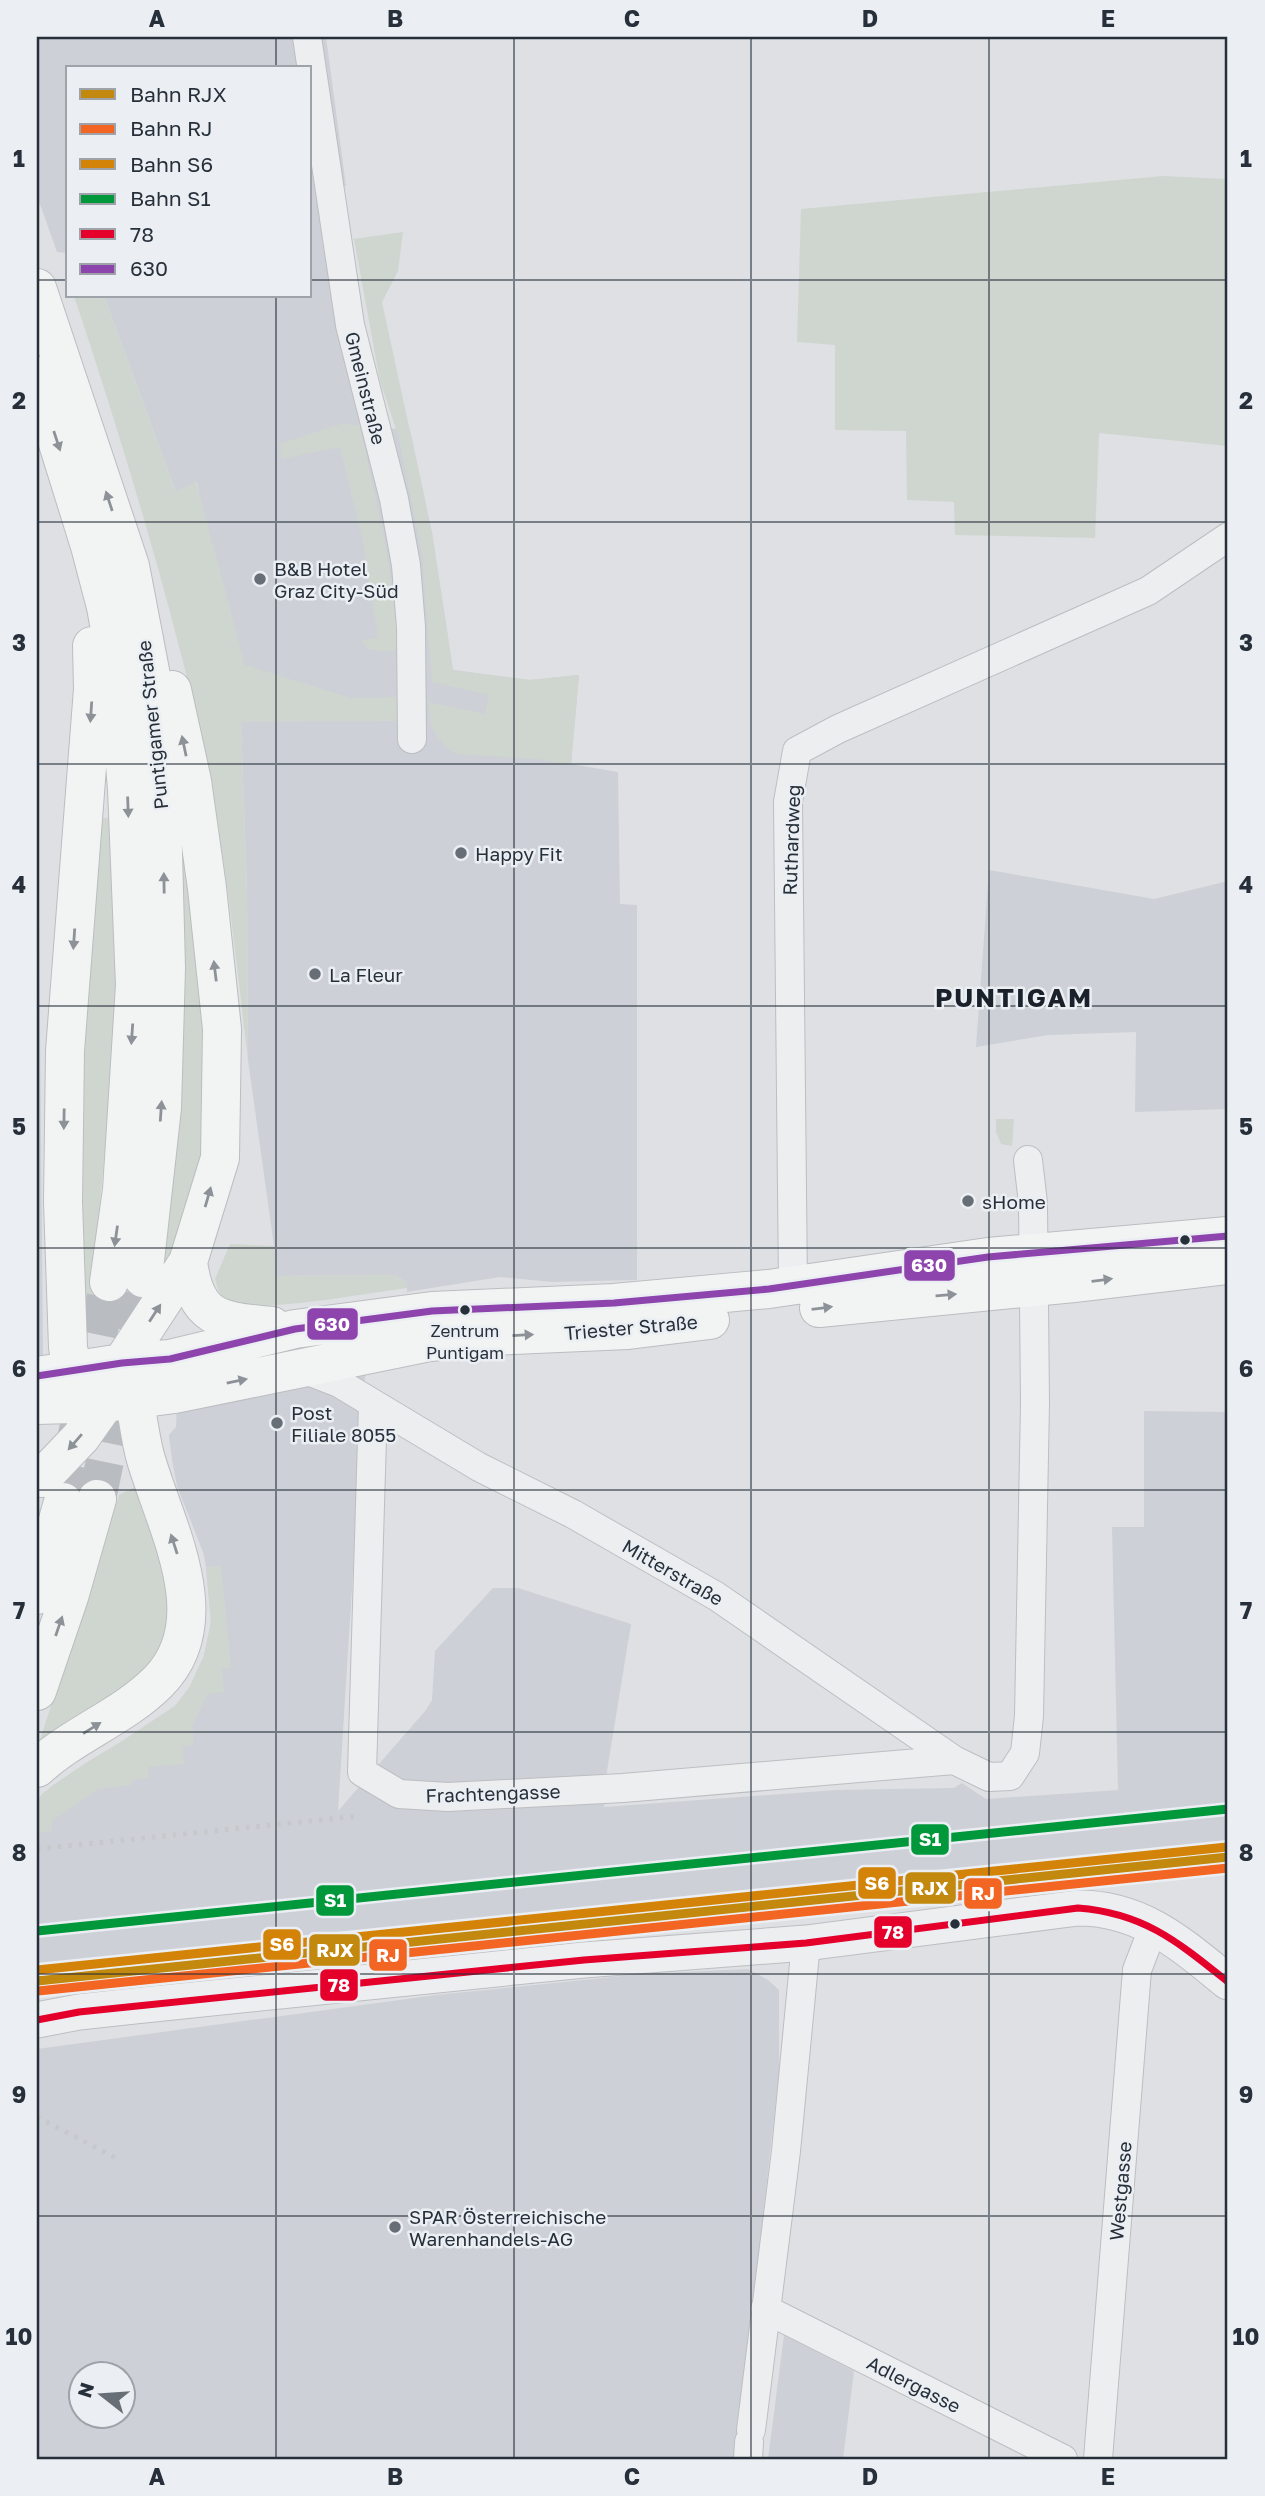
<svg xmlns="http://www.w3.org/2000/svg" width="1265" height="2496" viewBox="0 0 1265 2496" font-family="'Golos Text',sans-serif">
<rect width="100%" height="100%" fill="#dee0e3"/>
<path fill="#cdd0d6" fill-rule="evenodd" d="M37,37H326L346,186L319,190L360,426L410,430L432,533L453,670L530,680L579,675L571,764L618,772L620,904L637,905V1280L552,1282L500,1277L407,1292V1283L395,1275L274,1276V1246L248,1060L247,892L241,722L197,482L176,492L104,296H310V68H68V253L57,252L37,196Z
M37,694L43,1355L37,1356Z
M989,870L1154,899L1228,881V1109L1135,1112L1136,1032L1048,1035L976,1047Z
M366,1364L338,1811L426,1710L432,1700L435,1651L493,1588H518L631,1624L607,1771L604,1807L836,1790L954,1788L962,1783L986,1799L1118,1790L1112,1527H1144V1411L1228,1412V1871L37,1994V1800L52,1786L86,1763L124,1740L175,1706L189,1688L204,1656L211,1622L206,1567L203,1552L177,1486L172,1460L169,1435L176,1427L177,1403Z
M748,1969L768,1980L779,1990V2072L736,2459H37V2049L436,1995L642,1974ZM80,2374H122V2416H80Z
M784,2335L854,2371L843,2459H768Z"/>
<path fill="#cfd6cf" d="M1163,176L1228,179V446L1099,433L1095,538L955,535L954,502L907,500L906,431L835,430V345L797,342L801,209Z
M403,232L398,271L382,302L432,533L453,670L530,680L579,675L571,765L537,759L456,754C435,742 429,726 429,702L485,714L489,695L432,682L422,553L399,438L380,381L354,239Z
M74,296H104L176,492L196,481L245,665L351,698L397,697L396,721L241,722L247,892L248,1060C234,944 223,827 196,714C162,573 120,434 74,296Z
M344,423L360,426L386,546L400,646C391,655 379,651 368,649L361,641L378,637L362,537L340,447L282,459L279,444Z
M177,817L203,933L204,1154L187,1224L137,1320L88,1332L83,1329L75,1119L98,818H111C114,878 118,939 115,999C111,1094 102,1190 91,1285L161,1262Z
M996,1119H1014L1012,1146L1001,1144L996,1132Z
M230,1244L274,1246L275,1276L395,1275L407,1283V1288C374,1292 251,1315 228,1302C220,1298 217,1287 215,1279Z
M139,1485L169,1579L171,1614L160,1653L140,1680L39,1743L119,1495Z
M221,1565L231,1668L222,1669L224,1692L207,1694L192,1726L194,1745L183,1747L184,1764L148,1767L149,1778L132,1780V1785L98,1789L52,1821V1831L37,1833V1800L43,1793L86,1763L124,1740L175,1706L189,1688L204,1656L211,1622L206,1567Z"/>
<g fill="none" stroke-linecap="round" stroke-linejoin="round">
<path stroke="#b9bdc1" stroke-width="38" stroke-dasharray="38 19" stroke-linecap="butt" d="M97,1499L143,1278
M63,1502L109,1282"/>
<g stroke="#bcbec1" stroke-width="30">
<path id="minor" d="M307,37L350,325L394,499L406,565L411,627L412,739
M793,1287L788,802L797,751L838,729L1148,591L1228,537
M300,1368L339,1383L479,1467L573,1514L716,1596L954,1760L989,1777L1010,1776L1025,1753L1029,1716L1035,1403L1033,1203L1028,1160
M373,1405L362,1772L399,1794L448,1797L623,1788L954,1760
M765,2309L1063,2459
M751,2430L786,2151L806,1943
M748,2459L749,2442
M1098,2459L1137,1970L1154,1926"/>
</g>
<g stroke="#bcbec1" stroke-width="37">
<path id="tertiary" d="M37,2020L79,2012L134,2006L584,1960L806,1943L1078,1908C1142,1908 1181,1944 1228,1982"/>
</g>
<g stroke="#bbbdc0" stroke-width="40">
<path id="primary" d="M37,288L130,566L151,676L162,815L166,968L162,1108L143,1278
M37,376L90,546L106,607L117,668L127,789L135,985L122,1190L109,1282
M188,1262C196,1321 221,1321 272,1326
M819,1308L1074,1283L1228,1265
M72,1372L68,1347L63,1202L65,1051L93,689L92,646
M105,1373L122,1363L188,1262L220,1158L222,1029L207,888L192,781L172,690
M37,1376L122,1363L170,1359L295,1329L432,1311L614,1303L769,1289L988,1257L1228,1236
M37,1405L105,1403L175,1394L430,1342L490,1336L628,1330L710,1320
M42,1478L81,1437L105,1403L120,1392
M37,1595L63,1502
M37,1691L69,1597L97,1499
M37,1768C74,1734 123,1717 158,1682C220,1620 164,1524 145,1456C140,1437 138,1417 134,1398"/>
</g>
<use href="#minor" stroke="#edeef0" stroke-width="28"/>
<use href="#tertiary" stroke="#edeef0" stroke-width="35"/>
<use href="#primary" stroke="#f2f4f4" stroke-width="38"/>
<path stroke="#c6c8cb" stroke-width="5" stroke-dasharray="3.5 7" stroke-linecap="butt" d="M37,1849L359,1816
M37,2117L120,2160"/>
<g stroke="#ebeff3" stroke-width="12">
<path id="bus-1" d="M37,2020L79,2012L584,1960L806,1943L1078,1908C1144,1913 1178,1942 1228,1982"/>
</g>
<g stroke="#ebeff3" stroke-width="12">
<path id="bus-2" d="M37,1376L122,1363L170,1359L295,1329L432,1311L614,1303L769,1289L988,1257L1228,1236"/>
</g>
<use href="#bus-1" stroke="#e4002b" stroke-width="7"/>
<use href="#bus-2" stroke="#8e44ad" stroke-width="7"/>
<g stroke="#ebeff3" stroke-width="14">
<path id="rail-1" d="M37,1981L1228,1857"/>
</g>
<g stroke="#ebeff3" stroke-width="14">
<path id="rail-2" d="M38,1991L1228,1868"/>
</g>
<g stroke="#ebeff3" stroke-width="14">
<path id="rail-3" d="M37,1970L1227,1847"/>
</g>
<g stroke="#ebeff3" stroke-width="14">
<path id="rail-4" d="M37,1931L1228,1809"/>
</g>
<use href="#rail-1" stroke="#c3880e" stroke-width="9"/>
<use href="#rail-2" stroke="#f26522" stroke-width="9"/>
<use href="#rail-3" stroke="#d48309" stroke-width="9"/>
<use href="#rail-4" stroke="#00983a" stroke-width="9"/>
</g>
<defs><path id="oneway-solid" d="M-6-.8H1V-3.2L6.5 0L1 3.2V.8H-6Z" transform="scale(1.75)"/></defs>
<g fill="#8c9297">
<use href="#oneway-solid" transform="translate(57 441) rotate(72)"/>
<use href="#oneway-solid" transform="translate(109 501) rotate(-108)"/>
<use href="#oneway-solid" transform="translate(91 712) rotate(94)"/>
<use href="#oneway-solid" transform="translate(184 746) rotate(-102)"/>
<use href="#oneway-solid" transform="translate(128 807) rotate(88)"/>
<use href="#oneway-solid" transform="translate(164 883) rotate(-91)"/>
<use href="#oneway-solid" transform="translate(74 939) rotate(94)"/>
<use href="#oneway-solid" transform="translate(215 971) rotate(-97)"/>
<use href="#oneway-solid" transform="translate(132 1034) rotate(94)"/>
<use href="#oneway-solid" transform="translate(161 1111) rotate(-86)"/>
<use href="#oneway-solid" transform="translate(64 1119) rotate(91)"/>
<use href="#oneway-solid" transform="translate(208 1197) rotate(-74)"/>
<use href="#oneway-solid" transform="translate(116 1236) rotate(98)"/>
<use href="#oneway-solid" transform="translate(1102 1280) rotate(-7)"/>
<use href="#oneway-solid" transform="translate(946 1295) rotate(-5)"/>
<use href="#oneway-solid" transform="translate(822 1308) rotate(-7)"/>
<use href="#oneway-solid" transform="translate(155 1313) rotate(-57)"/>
<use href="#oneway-solid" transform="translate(523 1335) rotate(-3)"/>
<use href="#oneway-solid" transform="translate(237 1381) rotate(-12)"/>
<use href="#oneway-solid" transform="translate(75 1442) rotate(131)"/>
<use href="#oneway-solid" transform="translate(174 1544) rotate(-108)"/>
<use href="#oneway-solid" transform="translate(59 1626) rotate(-71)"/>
<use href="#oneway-solid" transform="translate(92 1728) rotate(-32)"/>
</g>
<path fill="none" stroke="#27303a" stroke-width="2" stroke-opacity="0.55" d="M276,37V68M514,37V2459M751,37V2459M989,37V2459M37,280H68M310,280H1228M276,296V2459M37,522H1228M37,764H1228M37,1006H1228M37,1248H1228M37,1490H1228M37,1732H1228M37,1974H1228M37,2216H1228"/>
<g fill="#676e75" stroke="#ebeff3" stroke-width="2.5">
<circle cx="260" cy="579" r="7"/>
<circle cx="461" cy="853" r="7"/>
<circle cx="315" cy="974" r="7"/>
<circle cx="968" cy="1201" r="7"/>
<circle cx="277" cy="1423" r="7"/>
<circle cx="395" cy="2227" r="7"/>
</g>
<g fill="#27303a" stroke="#ebeff3" stroke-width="2.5">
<circle cx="1185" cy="1240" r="6"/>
<circle cx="465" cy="1310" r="6"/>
<circle cx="955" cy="1924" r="6"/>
</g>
<g text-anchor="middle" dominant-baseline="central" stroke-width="5" stroke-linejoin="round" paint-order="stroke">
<g font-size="17" fill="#27303a" stroke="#ebeff3">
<text x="465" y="1330">Zentrum<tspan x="465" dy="22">Puntigam</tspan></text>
</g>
<g font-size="19" fill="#27303a" stroke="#ebeff3">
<text transform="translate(366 388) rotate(76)">Gmeinstraße</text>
<text transform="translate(152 725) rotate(-96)">Puntigamer Straße</text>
<text transform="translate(791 840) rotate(-88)">Ruthardweg</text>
<text transform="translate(631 1327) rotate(-5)">Triester Straße</text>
<text transform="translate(673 1572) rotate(30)">Mitterstraße</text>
<text transform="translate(493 1793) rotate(-2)">Frachtengasse</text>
<text transform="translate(1120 2191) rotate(-85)">Westgasse</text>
<text transform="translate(914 2384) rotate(27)">Adlergasse</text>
</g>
<g font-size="19" fill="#27303a" stroke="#ebeff3" text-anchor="start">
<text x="274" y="568">B&amp;B Hotel<tspan x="274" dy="22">Graz City-Süd</tspan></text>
<text x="475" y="853">Happy Fit</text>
<text x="329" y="974">La Fleur</text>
<text x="982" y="1201">sHome</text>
<text x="291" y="1412">Post<tspan x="291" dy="22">Filiale 8055</tspan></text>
<text x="409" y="2216">SPAR Österreichische<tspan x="409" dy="22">Warenhandels-AG</tspan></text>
</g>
<g font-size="26" font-weight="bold" letter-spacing="2" fill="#1a212a" stroke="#ebeff3">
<text x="1014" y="997">PUNTIGAM</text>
</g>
</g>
<g stroke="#ebeff3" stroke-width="2.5">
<rect x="903" y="1249" width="53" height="33" rx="7" fill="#8e44ad"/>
<rect x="306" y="1307" width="53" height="34" rx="7" fill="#8e44ad"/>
<rect x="910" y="1823" width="40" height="33" rx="7" fill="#00983a"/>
<rect x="857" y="1866" width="40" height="34" rx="7" fill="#d48309"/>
<rect x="904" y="1871" width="53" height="34" rx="7" fill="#c3880e"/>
<rect x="963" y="1877" width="40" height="33" rx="7" fill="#f26522"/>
<rect x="315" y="1884" width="40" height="33" rx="7" fill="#00983a"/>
<rect x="873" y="1915" width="40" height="34" rx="7" fill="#e4002b"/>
<rect x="262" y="1928" width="40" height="33" rx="7" fill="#d48309"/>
<rect x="308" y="1933" width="53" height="34" rx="7" fill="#c3880e"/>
<rect x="368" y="1938" width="40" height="34" rx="7" fill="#f26522"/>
<rect x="319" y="1968" width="40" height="34" rx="7" fill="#e4002b"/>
</g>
<g font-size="19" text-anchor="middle" font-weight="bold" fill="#fff">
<text x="929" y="1272">630</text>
<text x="332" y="1331">630</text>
<text x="930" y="1846">S1</text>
<text x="877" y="1890">S6</text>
<text x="930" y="1895">RJX</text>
<text x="983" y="1900">RJ</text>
<text x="335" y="1907">S1</text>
<text x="893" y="1939">78</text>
<text x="282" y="1951">S6</text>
<text x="335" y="1957">RJX</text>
<text x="388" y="1962">RJ</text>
<text x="339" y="1992">78</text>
</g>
<rect width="1265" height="2496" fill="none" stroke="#ebeff3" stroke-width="77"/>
<rect x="66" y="66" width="245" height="231" fill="#ebeff3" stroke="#9da3a9" stroke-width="2"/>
<rect x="80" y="89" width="35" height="10" fill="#c3880e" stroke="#9da3a9" stroke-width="2"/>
<text x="130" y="102" font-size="21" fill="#27303a">Bahn RJX</text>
<rect x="80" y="124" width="35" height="10" fill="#f26522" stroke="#9da3a9" stroke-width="2"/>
<text x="130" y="136" font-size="21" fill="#27303a">Bahn RJ</text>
<rect x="80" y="159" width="35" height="10" fill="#d48309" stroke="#9da3a9" stroke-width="2"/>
<text x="130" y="172" font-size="21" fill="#27303a">Bahn S6</text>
<rect x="80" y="194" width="35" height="10" fill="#00983a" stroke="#9da3a9" stroke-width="2"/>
<text x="130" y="206" font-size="21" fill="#27303a">Bahn S1</text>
<rect x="80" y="229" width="35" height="10" fill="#e4002b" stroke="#9da3a9" stroke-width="2"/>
<text x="130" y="242" font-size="21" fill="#27303a">78</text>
<rect x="80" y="264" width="35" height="10" fill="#8e44ad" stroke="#9da3a9" stroke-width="2"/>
<text x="130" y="276" font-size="21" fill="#27303a">630</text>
<g transform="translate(102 2395) rotate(287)"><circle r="33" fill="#ebeff3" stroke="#9da3a9" stroke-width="2"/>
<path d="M0-5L12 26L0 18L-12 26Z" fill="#676e75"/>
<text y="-10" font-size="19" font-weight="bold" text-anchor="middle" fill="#27303a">N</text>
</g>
<rect x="38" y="38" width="1188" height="2420" fill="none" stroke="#27303a" stroke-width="2.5"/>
<g font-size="23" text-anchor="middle" font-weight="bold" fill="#27303a">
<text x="157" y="27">A</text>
<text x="395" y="27">B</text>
<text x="632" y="27">C</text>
<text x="870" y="27">D</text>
<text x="1108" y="27">E</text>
<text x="19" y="167">1</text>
<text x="1246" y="167">1</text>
<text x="19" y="409">2</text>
<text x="1246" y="409">2</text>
<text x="19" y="651">3</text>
<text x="1246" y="651">3</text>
<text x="19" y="893">4</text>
<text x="1246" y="893">4</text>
<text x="19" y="1135">5</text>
<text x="1246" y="1135">5</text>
<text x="19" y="1377">6</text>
<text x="1246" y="1377">6</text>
<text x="19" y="1619">7</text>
<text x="1246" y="1619">7</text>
<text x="19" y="1861">8</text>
<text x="1246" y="1861">8</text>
<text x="19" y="2103">9</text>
<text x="1246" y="2103">9</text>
<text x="19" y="2345">10</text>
<text x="1246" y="2345">10</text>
<text x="157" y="2485">A</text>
<text x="395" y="2485">B</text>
<text x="632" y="2485">C</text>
<text x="870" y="2485">D</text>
<text x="1108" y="2485">E</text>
</g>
</svg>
